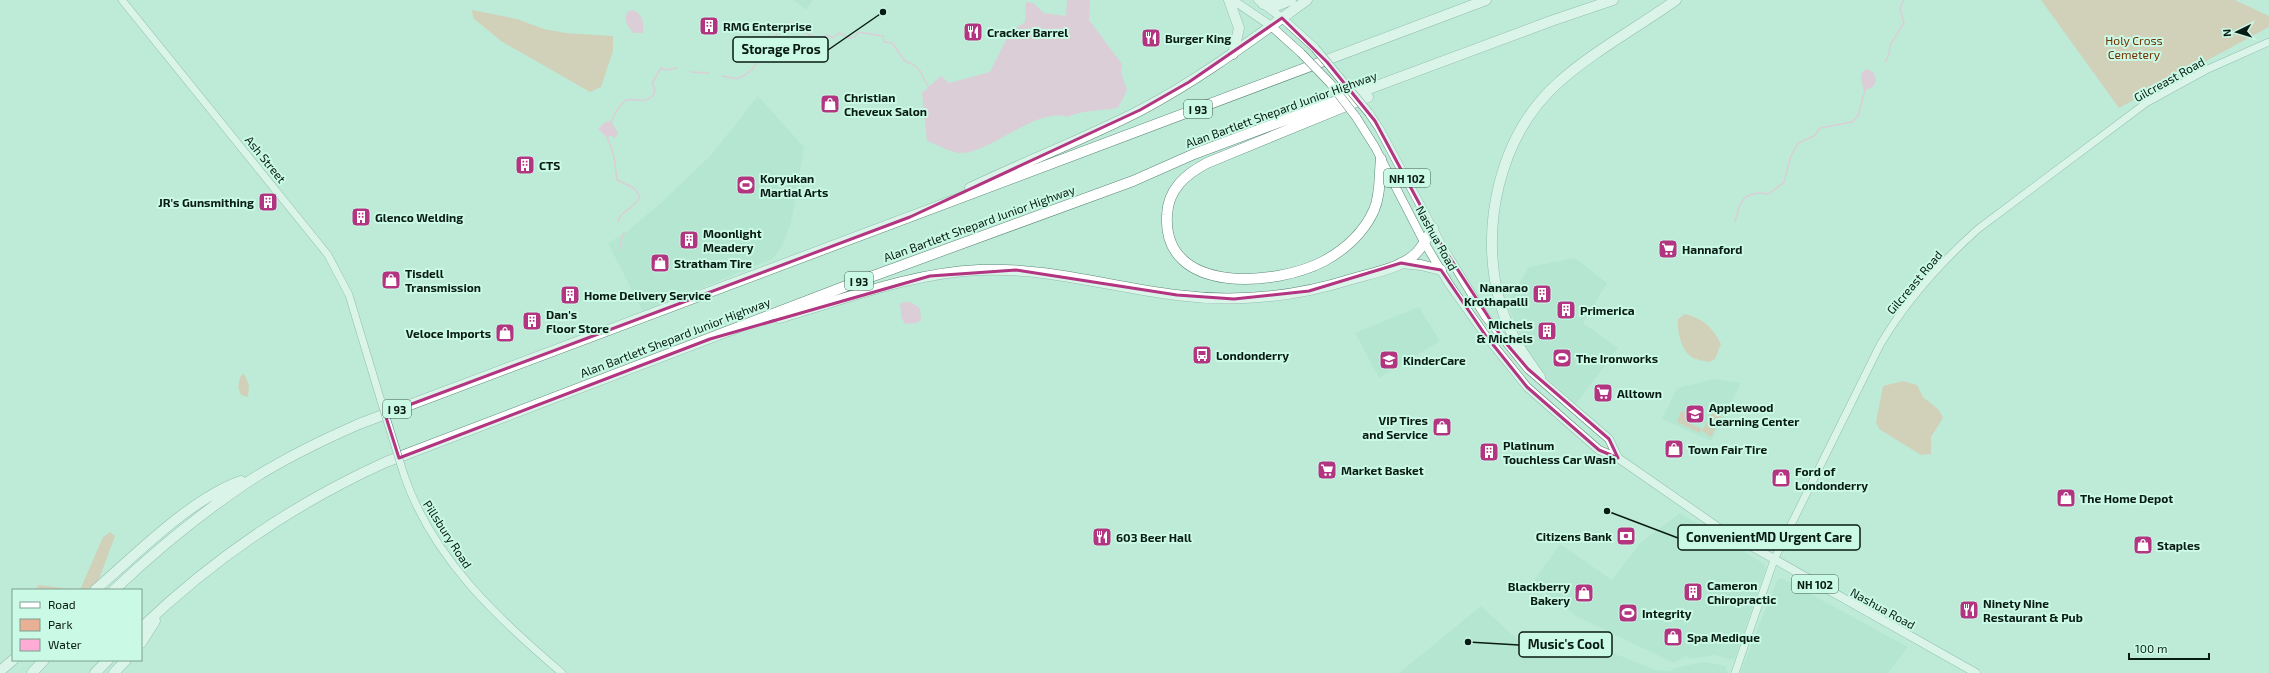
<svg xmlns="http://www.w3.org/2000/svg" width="2269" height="673" viewBox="0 0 2269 673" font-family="'Exo 2',sans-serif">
<rect width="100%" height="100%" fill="#bdebd8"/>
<path fill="#abe1cb" d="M793,0H813L806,10Z
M758,96L804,147L791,223L781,248L772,259L643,312L608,243L624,234L661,203L711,155Z
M1575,258L1607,283L1583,323L1618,348L1576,404L1544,375L1528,354L1507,304L1529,267Z
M1419,307L1440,341L1379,378L1355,333Z
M1715,379L1741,383L1711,441L1662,419L1677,388Z
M1680,513L1764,564L1766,569L1735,658L1730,660L1715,655L1689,659L1687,656L1674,663L1576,616L1533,582L1560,544L1612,580L1640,543Z
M1781,578L1908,647L1888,673H1740L1777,581Z
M1481,606L1529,650L1602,651L1621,656L1655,670L1669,671L1682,666L1706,662L1725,666L1728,673H1399Z"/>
<path fill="#e8b195" d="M2041,0H2235L2269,16V27L2119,108Z
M472,10L517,19L544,29L566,33L613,36V51L601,87L590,92L501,41L473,18Z
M1685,314C1704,319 1712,327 1721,344L1715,359L1709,362C1704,361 1698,360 1693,358C1681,351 1677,331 1678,319Z
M244,373L249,385L248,397L241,395L238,387L240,377Z
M1903,381L1917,385L1923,397L1939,410L1943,418L1931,437V454L1921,455L1879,429L1876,422L1883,386Z
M1713,404L1725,409L1711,437L1702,431L1713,411L1711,410Z
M1681,411L1689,414L1687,422L1702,429L1700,433L1677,422Z
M110,532L115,536L95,590H34L39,585L80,590L103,537Z"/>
<path fill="#feabd5" d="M1067,0H1090L1089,20L1122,64L1121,72L1127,90L1118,108C1100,111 1083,110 1067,117C1037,107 992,152 962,153C954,154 935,144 927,141L922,93L941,76L949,83L990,72L1010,32L1025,22L1026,2L1033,3L1044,13L1066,16Z
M633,10C643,14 644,23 643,33H633C627,25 623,20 628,11Z
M1867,69L1874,73L1876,80L1874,86L1864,91L1861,79L1862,72Z
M611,121L618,133L614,139L612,136L606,137L598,129L605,122Z
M904,302H910L920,308L921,320L917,323L905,324L902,319L900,304Z"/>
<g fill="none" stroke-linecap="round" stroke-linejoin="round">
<path stroke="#feabd5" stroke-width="1.5" d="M806,33C813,37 819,41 827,35L833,38L839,33L849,38L855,37L858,32L883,36L884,42L892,43L905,61L914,65L920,71L929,88
M1885,62L1889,54L1890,44C1897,37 1898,30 1904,23L1900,8L1904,0
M691,72L709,73
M722,76C727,77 733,79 738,78C756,74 773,38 784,24L794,23
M611,123C614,116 619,103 627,100C639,97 643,106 654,94L655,89L652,83L661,68L666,70L677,68
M607,136L614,157L617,180L634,188L640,197C635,208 620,211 618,222
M1735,222C1740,200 1744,190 1769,194L1784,182L1791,156L1798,143L1814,136L1820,128L1852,122L1858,116L1865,90
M619,250L624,232"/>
<g stroke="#5d8877" stroke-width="8">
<path id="tertiary" d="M122,0L328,255L349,295L381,401
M404,475C432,557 497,618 562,673
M1735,673L1774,560L1785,537L1880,345C1906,301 1940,263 1978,229L2146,103L2208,69L2269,42"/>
</g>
<g stroke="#5d8877" stroke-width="9">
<path id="primary" d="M1233,0L1271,26L1301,53
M1258,0L1282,18L1315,48
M1369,113L1379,128L1441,244L1485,316L1528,369L1609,439L1618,458
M1356,117L1375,147L1424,242L1449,284L1486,336L1527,387L1599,450L1618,458L1719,528L1976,673"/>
</g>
<g stroke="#5d8877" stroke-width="11">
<path id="motorway" d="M1229,0L1239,28L1233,54
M1263,4L1279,5L1291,0
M1368,97L1207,163C1186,174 1168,189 1167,215C1162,296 1277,286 1324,261C1346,249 1364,232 1374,210C1381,194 1379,175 1381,159
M970,188C1026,161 1085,139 1141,110C1200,79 1253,39 1307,0
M1401,263L1421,265L1441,270
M779,318C845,299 911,273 979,270C1047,267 1110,287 1176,295C1236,303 1295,297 1352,279C1372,273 1397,269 1413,256C1422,249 1427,237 1433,228
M1540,377C1523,354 1509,333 1501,306C1478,230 1499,135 1559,82C1594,51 1638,27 1676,0
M95,590C137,554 190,499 241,481
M114,590C153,553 195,518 239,488C276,462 318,442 359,424L1486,0
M141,628C213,559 295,503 386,462L854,283L1133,181L1194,154L1551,21L1613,0
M141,643L155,621
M0,671L13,660
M32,673L44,660
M95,673L108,660
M114,673L126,660"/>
</g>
<use href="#tertiary" stroke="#fff" stroke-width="7"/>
<use href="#primary" stroke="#fff" stroke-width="8"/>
<use href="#motorway" stroke="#fff" stroke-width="10"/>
<g stroke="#5d8877" stroke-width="8" stroke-linecap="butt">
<path id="tertiary-bridge" d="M381,401L404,475"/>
</g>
<g stroke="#5d8877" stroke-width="9" stroke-linecap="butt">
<path id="primary-bridge" d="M1315,48L1369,113
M1301,53L1330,83L1356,117"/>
</g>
<use href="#tertiary-bridge" stroke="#fff" stroke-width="7"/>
<use href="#primary-bridge" stroke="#fff" stroke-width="8"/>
</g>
<path d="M0 0H2269V673H0ZM1282,18L1327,62L1375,121L1441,244L1504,341L1528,369L1609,439L1618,458L1599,450L1527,387L1486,336L1441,270L1401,263L1309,291L1234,299L1177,295L1016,270L930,276L710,339L399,458L385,414L910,217L1140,110L1189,82Z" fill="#bdebd8" fill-opacity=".55" fill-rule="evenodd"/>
<path fill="none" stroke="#b33480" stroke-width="3" stroke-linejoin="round" d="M1282,18L1327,62L1375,121L1441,244L1504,341L1528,369L1609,439L1618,458L1599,450L1527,387L1486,336L1441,270L1401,263L1309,291L1234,299L1177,295L1016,270L930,276L710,339L399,458L385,414L910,217L1140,110L1189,82Z"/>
<defs>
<g id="building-square" transform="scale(1)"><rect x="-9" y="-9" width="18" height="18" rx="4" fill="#b33480" stroke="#caf9e5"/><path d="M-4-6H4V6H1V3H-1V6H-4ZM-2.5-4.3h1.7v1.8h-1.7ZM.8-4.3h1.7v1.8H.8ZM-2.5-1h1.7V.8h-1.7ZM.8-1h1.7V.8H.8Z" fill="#fff"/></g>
<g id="restaurant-square" transform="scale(1)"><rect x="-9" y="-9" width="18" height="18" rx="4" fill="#b33480" stroke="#caf9e5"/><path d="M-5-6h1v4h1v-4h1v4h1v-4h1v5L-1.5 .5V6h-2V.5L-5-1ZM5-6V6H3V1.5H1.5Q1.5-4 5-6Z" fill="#fff"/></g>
<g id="shop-square" transform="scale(1)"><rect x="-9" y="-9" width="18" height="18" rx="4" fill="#b33480" stroke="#caf9e5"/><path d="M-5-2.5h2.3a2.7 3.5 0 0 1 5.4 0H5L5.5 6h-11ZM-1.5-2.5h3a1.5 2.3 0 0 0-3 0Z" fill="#fff"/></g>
<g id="stadium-square" transform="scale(1)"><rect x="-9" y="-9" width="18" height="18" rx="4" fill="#b33480" stroke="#caf9e5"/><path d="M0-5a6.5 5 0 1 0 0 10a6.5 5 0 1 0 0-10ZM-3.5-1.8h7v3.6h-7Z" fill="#fff"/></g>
<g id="supermarket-square" transform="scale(1)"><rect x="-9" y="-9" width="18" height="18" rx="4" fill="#b33480" stroke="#caf9e5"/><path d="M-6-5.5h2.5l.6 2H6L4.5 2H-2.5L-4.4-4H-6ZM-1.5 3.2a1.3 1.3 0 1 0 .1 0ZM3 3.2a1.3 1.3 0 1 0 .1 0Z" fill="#fff"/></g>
<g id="bus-square" transform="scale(1)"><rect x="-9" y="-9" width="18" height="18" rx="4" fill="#b33480" stroke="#caf9e5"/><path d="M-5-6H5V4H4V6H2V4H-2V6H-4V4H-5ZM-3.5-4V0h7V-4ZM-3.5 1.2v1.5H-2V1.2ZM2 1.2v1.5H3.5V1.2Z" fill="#fff"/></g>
<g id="school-square" transform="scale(1)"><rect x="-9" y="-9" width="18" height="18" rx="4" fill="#b33480" stroke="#caf9e5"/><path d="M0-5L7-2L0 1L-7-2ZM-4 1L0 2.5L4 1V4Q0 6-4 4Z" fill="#fff"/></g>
<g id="bank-square" transform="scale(1)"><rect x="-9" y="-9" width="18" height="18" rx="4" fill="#b33480" stroke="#caf9e5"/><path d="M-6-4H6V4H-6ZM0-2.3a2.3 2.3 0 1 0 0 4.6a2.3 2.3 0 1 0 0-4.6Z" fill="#fff"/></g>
</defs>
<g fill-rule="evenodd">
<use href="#building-square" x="709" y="26"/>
<use href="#restaurant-square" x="973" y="32"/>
<use href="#restaurant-square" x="1151" y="38"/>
<use href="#shop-square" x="830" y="104"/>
<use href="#building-square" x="525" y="165"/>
<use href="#stadium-square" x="746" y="185"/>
<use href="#building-square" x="268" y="202"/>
<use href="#building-square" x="361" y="217"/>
<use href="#building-square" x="689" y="240"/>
<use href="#supermarket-square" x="1668" y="249"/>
<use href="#shop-square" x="660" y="263"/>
<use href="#shop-square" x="391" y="280"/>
<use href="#building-square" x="1542" y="294"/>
<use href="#building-square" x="570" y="295"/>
<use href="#building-square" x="1566" y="310"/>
<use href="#building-square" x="532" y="321"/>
<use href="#building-square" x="1547" y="331"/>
<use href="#shop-square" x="505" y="333"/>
<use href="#bus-square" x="1202" y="355"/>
<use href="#stadium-square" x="1562" y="358"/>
<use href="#school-square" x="1389" y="360"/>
<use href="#supermarket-square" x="1603" y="393"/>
<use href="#school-square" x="1695" y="414"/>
<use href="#shop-square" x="1442" y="427"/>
<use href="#shop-square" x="1674" y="449"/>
<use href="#building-square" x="1489" y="452"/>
<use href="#supermarket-square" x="1327" y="470"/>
<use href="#shop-square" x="1781" y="478"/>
<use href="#shop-square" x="2066" y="498"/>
<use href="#bank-square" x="1626" y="536"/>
<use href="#restaurant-square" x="1102" y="537"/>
<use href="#shop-square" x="2143" y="545"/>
<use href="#building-square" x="1693" y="592"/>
<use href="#shop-square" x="1584" y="593"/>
<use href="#restaurant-square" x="1969" y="610"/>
<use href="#stadium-square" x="1628" y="613"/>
<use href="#shop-square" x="1673" y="637"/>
</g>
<g text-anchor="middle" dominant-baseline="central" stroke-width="4" stroke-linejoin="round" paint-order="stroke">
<g fill="#caf9e5" stroke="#435e53" stroke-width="1">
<rect x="1184" y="100" width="28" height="18" rx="3"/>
<rect x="1384" y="169" width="46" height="18" rx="3"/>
<rect x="845" y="272" width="28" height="18" rx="3"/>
<rect x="383" y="400" width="28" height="18" rx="3"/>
<rect x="1792" y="575" width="46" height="18" rx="3"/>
</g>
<g font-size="11" font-weight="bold" fill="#091b15">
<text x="1198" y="109">I 93</text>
<text x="1407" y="178">NH 102</text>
<text x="859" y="281">I 93</text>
<text x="397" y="409">I 93</text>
<text x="1815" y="584">NH 102</text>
</g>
<g font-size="12" font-weight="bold" fill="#091b15" stroke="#caf9e5" text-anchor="start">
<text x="723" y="26">RMG Enterprise</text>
<text x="987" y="32">Cracker Barrel</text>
<text x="1165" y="38">Burger King</text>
<text x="844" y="97">Christian<tspan x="844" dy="14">Cheveux Salon</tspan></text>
<text x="539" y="165">CTS</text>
<text x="760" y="178">Koryukan<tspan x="760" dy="14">Martial Arts</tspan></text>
<text x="254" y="202" text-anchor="end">JR's Gunsmithing</text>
<text x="375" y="217">Glenco Welding</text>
<text x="703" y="233">Moonlight<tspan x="703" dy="14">Meadery</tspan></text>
<text x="1682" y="249">Hannaford</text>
<text x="674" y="263">Stratham Tire</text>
<text x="405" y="273">Tisdell<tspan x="405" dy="14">Transmission</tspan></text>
<text x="1528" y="287" text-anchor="end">Nanarao<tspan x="1528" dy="14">Krothapalli</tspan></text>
<text x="584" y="295">Home Delivery Service</text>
<text x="1580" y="310">Primerica</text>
<text x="546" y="314">Dan's<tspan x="546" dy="14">Floor Store</tspan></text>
<text x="1533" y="324" text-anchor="end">Michels<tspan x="1533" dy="14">&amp; Michels</tspan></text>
<text x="491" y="333" text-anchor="end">Veloce Imports</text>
<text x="1216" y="355">Londonderry</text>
<text x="1576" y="358">The Ironworks</text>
<text x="1403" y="360">KinderCare</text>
<text x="1617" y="393">Alltown</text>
<text x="1709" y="407">Applewood<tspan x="1709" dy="14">Learning Center</tspan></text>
<text x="1428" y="420" text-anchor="end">VIP Tires<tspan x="1428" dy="14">and Service</tspan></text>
<text x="1503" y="445">Platinum<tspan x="1503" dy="14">Touchless Car Wash</tspan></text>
<text x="1688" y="449">Town Fair Tire</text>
<text x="1341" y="470">Market Basket</text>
<text x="1795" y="471">Ford of<tspan x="1795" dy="14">Londonderry</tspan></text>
<text x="2080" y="498">The Home Depot</text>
<text x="1612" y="536" text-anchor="end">Citizens Bank</text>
<text x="1116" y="537">603 Beer Hall</text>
<text x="2157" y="545">Staples</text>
<text x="1707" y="585">Cameron<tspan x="1707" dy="14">Chiropractic</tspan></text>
<text x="1570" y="586" text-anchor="end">Blackberry<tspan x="1570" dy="14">Bakery</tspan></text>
<text x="1983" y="603">Ninety Nine<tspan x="1983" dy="14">Restaurant &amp; Pub</tspan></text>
<text x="1642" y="613">Integrity</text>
<text x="1687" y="637">Spa Medique</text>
</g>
<g font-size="12" fill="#753000" stroke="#caf9e5">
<text x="2134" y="40">Holy Cross<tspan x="2134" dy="14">Cemetery</tspan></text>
</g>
<g font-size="12" fill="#091b15" stroke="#caf9e5">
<text transform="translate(2169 79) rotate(-29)">Gilcreast Road</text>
<text transform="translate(1281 109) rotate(-20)">Alan Bartlett Shepard Junior Highway</text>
<text transform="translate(266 159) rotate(51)">Ash Street</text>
<text transform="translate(979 223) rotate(-20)">Alan Bartlett Shepard Junior Highway</text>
<text transform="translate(1437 238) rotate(61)">Nashua Road</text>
<text transform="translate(1914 282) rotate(-50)">Gilcreast Road</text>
<text transform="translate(675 337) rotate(-21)">Alan Bartlett Shepard Junior Highway</text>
<text transform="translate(448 534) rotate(57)">Pillsbury Road</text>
<text transform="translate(1883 608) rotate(29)">Nashua Road</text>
</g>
</g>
<path fill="none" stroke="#091b15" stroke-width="1.5" d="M883 12L828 50M1607 511L1678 538M1468 642L1519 645"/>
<g fill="#091b15" stroke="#caf9e5" stroke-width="1.5">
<circle cx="883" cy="12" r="4"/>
<circle cx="1607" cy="511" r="4"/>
<circle cx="1468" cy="642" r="4"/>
</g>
<g fill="#caf9e5" stroke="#091b15" stroke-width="1.5">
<rect x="733" y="37" width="95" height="25" rx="4"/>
<rect x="1678" y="525" width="182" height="25" rx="4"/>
<rect x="1519" y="632" width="93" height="25" rx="4"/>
</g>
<g font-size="13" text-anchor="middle" font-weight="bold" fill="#091b15">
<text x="781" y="54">Storage Pros</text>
<text x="1769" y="542">ConvenientMD Urgent Care</text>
<text x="1566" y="649">Music's Cool</text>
</g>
<rect x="12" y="589" width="130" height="72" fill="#caf9e5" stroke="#7da092"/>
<rect x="20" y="602" width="20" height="6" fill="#ffffff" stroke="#7da092"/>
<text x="48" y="609" font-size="12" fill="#091b15">Road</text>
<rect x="20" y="619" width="20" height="12" fill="#e8b195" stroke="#7da092"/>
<text x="48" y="629" font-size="12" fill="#091b15">Park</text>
<rect x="20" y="639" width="20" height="12" fill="#feabd5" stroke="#7da092"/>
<text x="48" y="649" font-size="12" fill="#091b15">Water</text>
<g transform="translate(2237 32) rotate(265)" stroke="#caf9e5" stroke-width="3" paint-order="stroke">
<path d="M0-3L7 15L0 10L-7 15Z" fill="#091b15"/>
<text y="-6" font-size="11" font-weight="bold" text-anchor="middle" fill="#091b15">N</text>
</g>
<path d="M2129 653v6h80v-6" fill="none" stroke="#091b15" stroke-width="2"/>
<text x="2135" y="653" font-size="12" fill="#091b15" stroke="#caf9e5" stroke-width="3" paint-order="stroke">100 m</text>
</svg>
